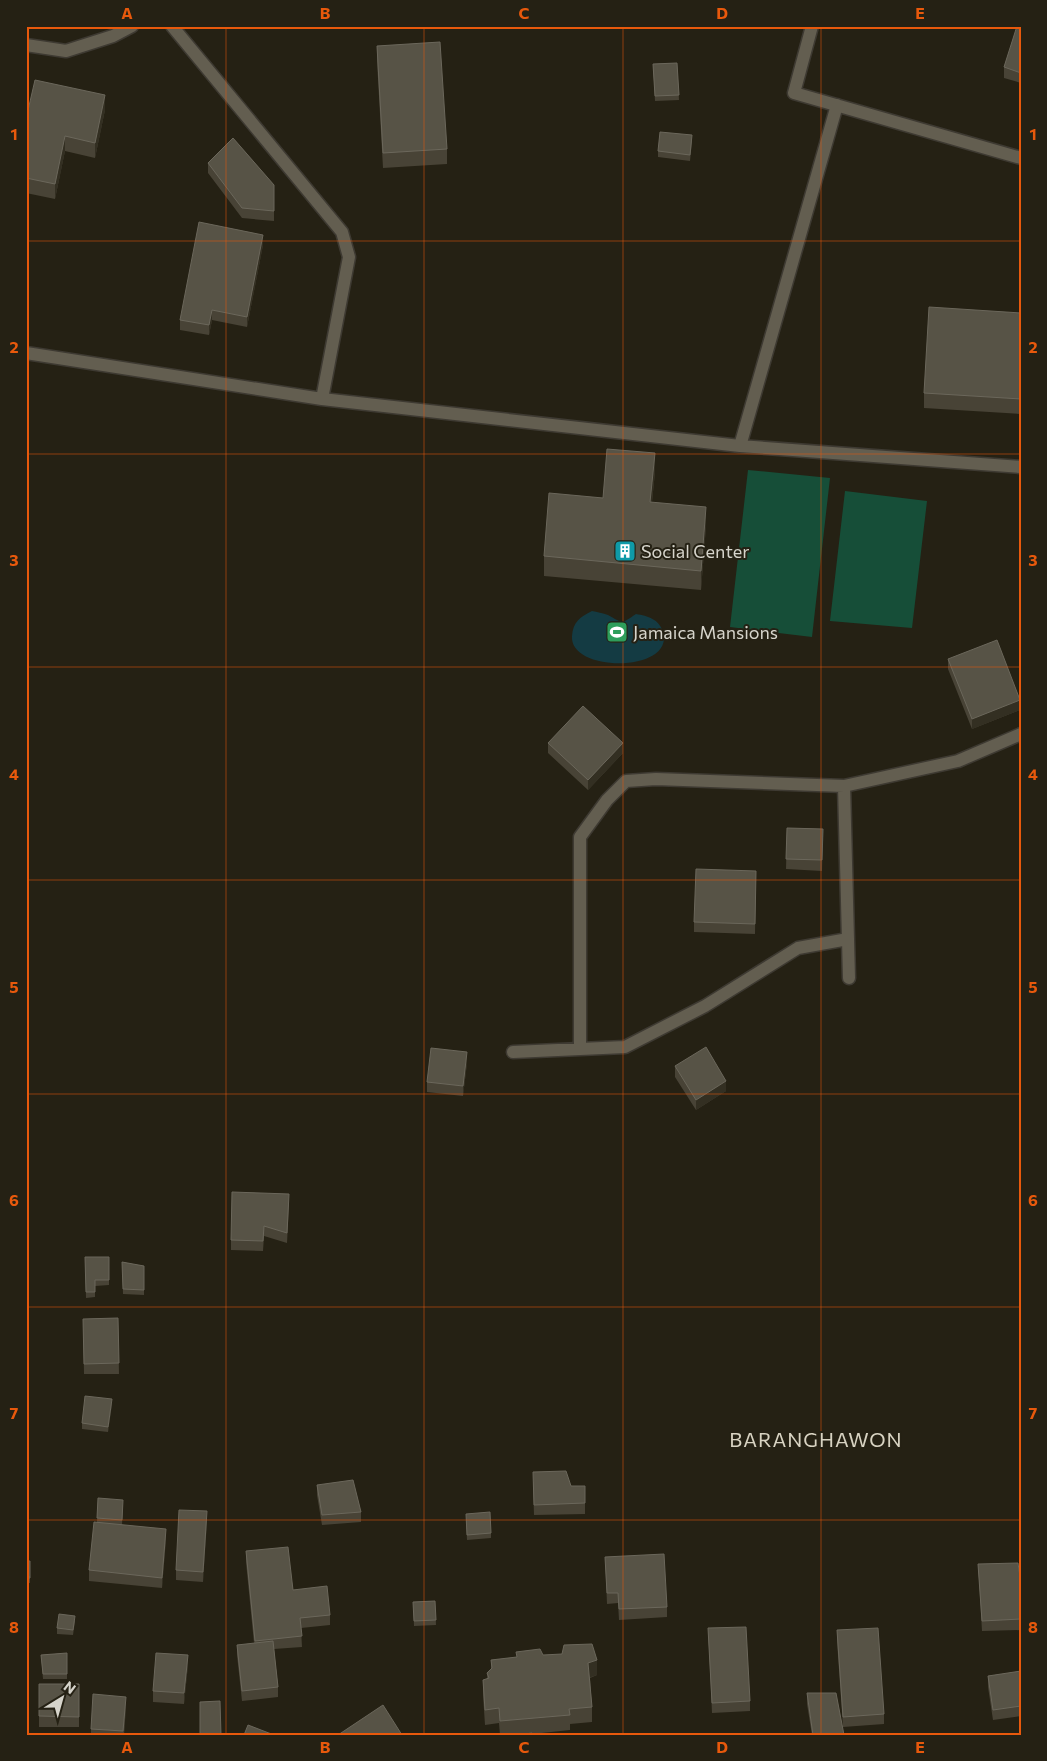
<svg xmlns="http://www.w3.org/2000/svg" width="1047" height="1761" viewBox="0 0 1047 1761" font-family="Commissioner,sans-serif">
<rect width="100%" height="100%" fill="#252114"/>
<path fill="#164e38" d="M748,470L830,478L812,637L730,627Z
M845,491L927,501L912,628L830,621Z"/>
<path fill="#143b43" d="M592,611C597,612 603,613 608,615C623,623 620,625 636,614C648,616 659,619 663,632C675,673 569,673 572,636C573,622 580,617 592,611Z"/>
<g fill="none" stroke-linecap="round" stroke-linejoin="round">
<g stroke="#3e3a32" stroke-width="15">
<path id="street" d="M172,26L342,232L349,257L322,399
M812,26L794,93L1021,158
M26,45L66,51L113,36L132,26
M26,353L322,399L740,446L1021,467
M740,446L837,105
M849,978L844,786L958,761L1021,734
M580,1049V837L607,800L626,781L656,779L844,786
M513,1052L625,1047L705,1006L798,948L848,939"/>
</g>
<use href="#street" stroke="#635e50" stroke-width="12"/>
</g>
<path fill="#484336" d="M1021,26V83L1004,78V67Z
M377,46L447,149V164L383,168L377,61Z
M677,63L679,100L655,101L653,64Z
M105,110L95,158L65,151L55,199L26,193V119Z
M692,141L690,161L658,157V151Z
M208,163L274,185V221L242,218L208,173Z
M263,245L247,327L212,320L209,335L180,330V320Z
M1021,313V414L924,408V393Z
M655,472L652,502L706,526L701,590L544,576V556L603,498Z
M948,659L1020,710L972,729L948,669Z
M548,743L623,753L588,790L548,753Z
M787,828L823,829L822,871L786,869Z
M756,871L755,934L694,932V922Z
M467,1063L463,1096L427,1092V1082Z
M675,1066L726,1091L696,1110L675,1077Z
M289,1204L287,1243L264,1236L263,1251L231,1250V1240Z
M85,1257H109V1285L95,1286V1297L86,1298Z
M122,1262L144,1266V1295L123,1294Z
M118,1318L119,1374H84L83,1319Z
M112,1404L108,1432L82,1429V1423Z
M533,1482L571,1486H585V1514L534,1515Z
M317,1485L361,1512V1522L322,1525L317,1495Z
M98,1498L123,1505L122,1525L166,1539L162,1588L89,1581V1570L97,1522Z
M466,1519L491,1533V1538L467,1540Z
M207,1521L203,1582L176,1580V1570Z
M246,1551L293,1590L330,1615V1625L301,1628L302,1647L274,1649L278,1687V1697L242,1701L237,1655V1645L254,1643L246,1562Z
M605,1557L667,1607V1617L619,1620L618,1603L607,1604Z
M26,1561H30V1583H29L27,1617Z
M978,1564L1021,1584V1630L982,1631Z
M435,1601L436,1625L414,1626L413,1602Z
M75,1621L73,1635L57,1634V1628Z
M708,1628L750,1701V1711L712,1713Z
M837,1630L884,1714V1724L843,1727L837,1641Z
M67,1653V1679H43L41,1655Z
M543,1655L597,1675L590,1678L592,1707V1722L570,1724V1730L532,1734V1735H500L499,1723L485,1725L483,1695V1680L487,1679V1673L491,1669V1660Z
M188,1665L184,1704L153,1702V1691Z
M1021,1671V1716L993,1720L988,1687V1676Z
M39,1684H79V1727H39Z
M807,1693L844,1735H812L807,1704Z
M126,1707L124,1735H91V1729Z"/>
<path fill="#332f22" d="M105,95V110L95,158V143Z
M65,136V151L55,199V184Z
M263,235V245L247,327V317Z
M212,310V320L209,335V325Z
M655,453V472L650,521V502Z
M706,507V526L701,590V571Z
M1020,700V710L972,729V719Z
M623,743V753L588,790V780Z
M467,1052V1063L463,1096V1086Z
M726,1081V1091L696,1110V1100Z
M112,1399V1404L108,1432V1427Z
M207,1511V1521L203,1582V1572Z
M166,1529V1539L162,1588V1578Z
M29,1576V1586L27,1617V1607Z
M188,1655V1665L184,1704V1693Z
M597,1660V1675L588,1678V1663Z
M126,1697V1707L123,1735Z"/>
<path fill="#575346" stroke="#6b675b" d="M1017,26H1021V73L1004,67Z
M440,42L447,149L383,153L377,46Z
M677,63L679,95L655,96L653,64Z
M35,80L105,95L95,143L65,136L55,184L26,178V119Z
M660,132L692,135L690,155L658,151Z
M233,138L274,185V211L242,208L208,163Z
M199,222L263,235L247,317L212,310L209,325L180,320Z
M929,307L1021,313V399L924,393Z
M607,449L655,453L650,502L706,507L701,571L544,556L549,493L603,498Z
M997,640L1020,700L972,719L948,659Z
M583,706L623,743L588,780L548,743Z
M787,828L823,829L822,860L786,859Z
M696,869L756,871L755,924L694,922Z
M706,1047L726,1081L696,1100L675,1066Z
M431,1048L467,1052L463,1086L427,1082Z
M232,1192L289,1194L287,1233L264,1226L263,1241L231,1240Z
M85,1257H109V1280H95V1292H86Z
M122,1262L144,1266V1290L123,1289Z
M118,1318L119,1363L84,1364L83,1319Z
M85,1396L112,1399L108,1427L82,1423Z
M566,1471L571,1486H585V1503L534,1505L533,1472Z
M353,1480L361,1512L322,1515L317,1485Z
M98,1498L123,1500L122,1520L97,1518Z
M179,1510L207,1511L203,1572L176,1570Z
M490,1512L491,1533L467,1535L466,1514Z
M94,1522L166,1529L162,1578L89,1570Z
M288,1547L293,1590L327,1586L330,1615L300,1618L302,1636L255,1641L246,1551Z
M664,1554L667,1607L619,1609L618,1593H607L605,1557Z
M26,1561H30V1578H29V1576H26Z
M1018,1563L1021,1584V1619L982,1621L978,1564Z
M26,1576H29L27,1607H26Z
M435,1601L436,1620L414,1621L413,1602Z
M59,1614L75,1616L73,1630L57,1628Z
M746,1627L750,1701L712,1703L708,1628Z
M878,1628L884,1714L843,1717L837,1630Z
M273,1641L278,1687L242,1691L237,1645Z
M592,1644L597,1660L588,1663L592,1707L569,1709L570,1715L500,1721L499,1708L485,1710L483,1680L489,1678L487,1673L492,1668L491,1660L517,1657L516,1652L540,1649L543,1655L562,1654L564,1645Z
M67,1653V1674H43L41,1655Z
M156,1653L188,1655L184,1693L153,1691Z
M1021,1671V1706L993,1710L988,1676Z
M39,1684H79V1717L39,1716Z
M807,1693H836L844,1735H813Z
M93,1694L126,1697L123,1731L91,1729Z
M220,1701L221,1735H200V1702Z
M383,1705L402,1735H338Z
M248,1725L274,1735H244Z
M532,1733V1735H518Z"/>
<path fill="none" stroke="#e8590c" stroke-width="1" stroke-opacity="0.55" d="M226,26V1735M424,26V1735M623,26V1735M821,26V1735M26,241H1021M26,454H1021M26,667H1021M26,880H1021M26,1094H1021M26,1307H1021M26,1520H1021"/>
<defs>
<g id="building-square" transform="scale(1.125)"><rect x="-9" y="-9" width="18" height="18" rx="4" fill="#0f9aa8" stroke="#252114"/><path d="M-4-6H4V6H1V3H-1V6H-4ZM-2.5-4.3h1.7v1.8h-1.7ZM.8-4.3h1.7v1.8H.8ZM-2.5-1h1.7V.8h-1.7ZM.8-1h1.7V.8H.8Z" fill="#fff"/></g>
<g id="stadium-square" transform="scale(1.125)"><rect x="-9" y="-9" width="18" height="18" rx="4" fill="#2e9e5b" stroke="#252114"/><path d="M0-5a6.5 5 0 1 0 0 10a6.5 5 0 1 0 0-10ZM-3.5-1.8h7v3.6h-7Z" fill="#fff"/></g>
</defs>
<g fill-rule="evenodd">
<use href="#building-square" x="625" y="551"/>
<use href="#stadium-square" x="617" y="632"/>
</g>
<g text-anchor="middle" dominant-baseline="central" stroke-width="4" stroke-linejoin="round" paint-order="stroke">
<g font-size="18" fill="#d6d4cb" stroke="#252114" text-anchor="start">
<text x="641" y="551">Social Center</text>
<text x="633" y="632">Jamaica Mansions</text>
</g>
<g font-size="20" letter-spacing="1" fill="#d8d3c2" stroke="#252114">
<text x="816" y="1439">BARANGHAWON</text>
</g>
</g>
<rect width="1047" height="1761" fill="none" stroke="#252114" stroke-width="55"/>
<g transform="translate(62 1698) rotate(37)" stroke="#252114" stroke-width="4" paint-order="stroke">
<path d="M0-4L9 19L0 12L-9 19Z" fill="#d6d4cb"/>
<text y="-8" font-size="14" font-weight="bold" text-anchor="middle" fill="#d6d4cb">N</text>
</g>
<rect x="28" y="28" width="992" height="1706" fill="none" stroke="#e8590c" stroke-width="2"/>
<g font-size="16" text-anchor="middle" font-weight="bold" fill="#e8590c">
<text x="127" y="19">A</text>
<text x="325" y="19">B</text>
<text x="524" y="19">C</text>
<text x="722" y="19">D</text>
<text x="920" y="19">E</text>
<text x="14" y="140">1</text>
<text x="1033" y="140">1</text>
<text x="14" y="353">2</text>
<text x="1033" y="353">2</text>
<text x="14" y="566">3</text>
<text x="1033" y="566">3</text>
<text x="14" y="780">4</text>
<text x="1033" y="780">4</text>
<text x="14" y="993">5</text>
<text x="1033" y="993">5</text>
<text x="14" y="1206">6</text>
<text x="1033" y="1206">6</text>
<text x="14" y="1419">7</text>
<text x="1033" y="1419">7</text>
<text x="14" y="1633">8</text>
<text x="1033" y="1633">8</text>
<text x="127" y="1753">A</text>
<text x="325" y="1753">B</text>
<text x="524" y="1753">C</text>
<text x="722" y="1753">D</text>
<text x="920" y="1753">E</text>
</g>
</svg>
